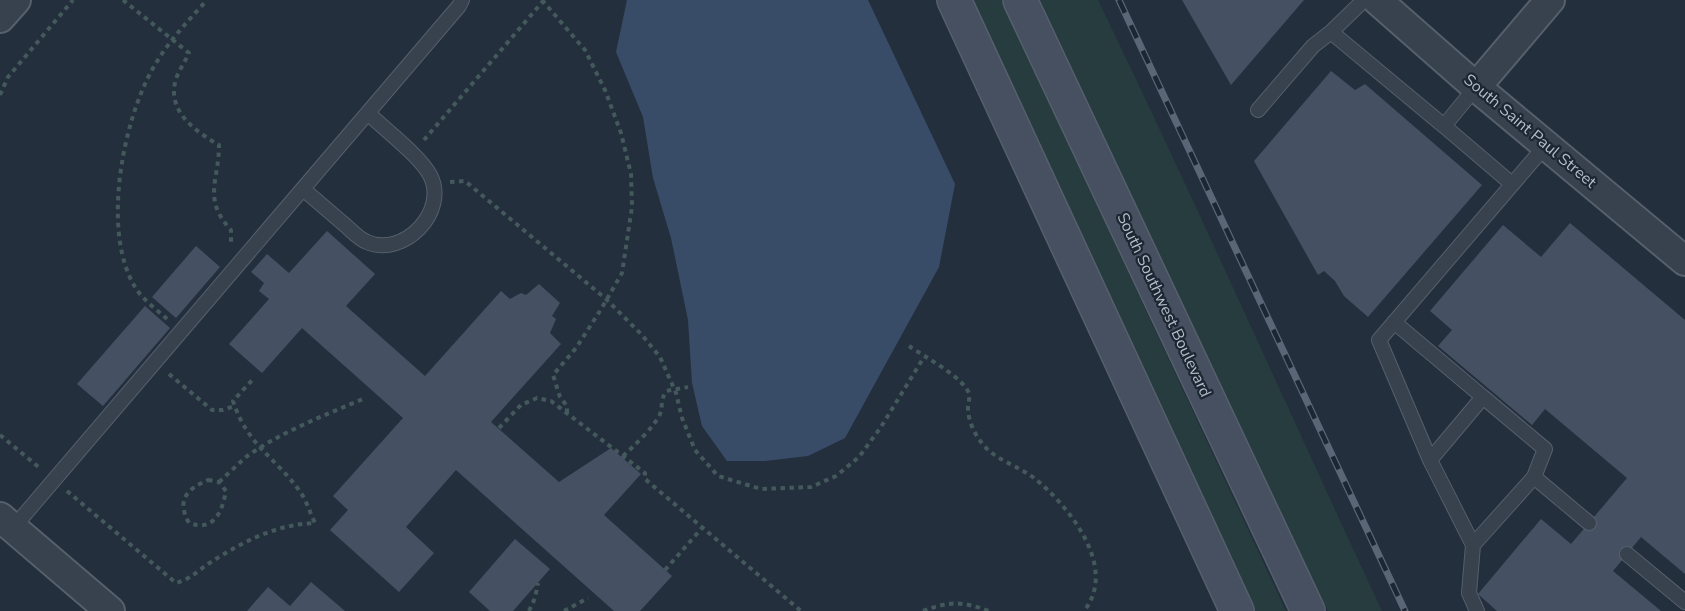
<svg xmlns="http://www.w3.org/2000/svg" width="1685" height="611" viewBox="0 0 1685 611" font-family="'Nunito Sans',sans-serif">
<rect width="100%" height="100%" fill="#242f3e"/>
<path fill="#263c3f" d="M968,0H1001L1286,611H1253Z
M1040,0H1098C1196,202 1287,408 1382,611H1328L1257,464Z"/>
<path fill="#394c67" d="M627,0H868L955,184L939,267L845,438L808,456L765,461H727L702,426L692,383L688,320L671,238L653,178L643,117L616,52Z"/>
<path fill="#455162" d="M1182,0H1304L1231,85Z
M1331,71L1355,90L1365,84L1482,185L1368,317L1344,296L1335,281L1324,271L1318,275L1254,161Z
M1570,223L1685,320V574L1641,537L1613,571L1661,611H1497L1478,594L1541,519L1571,544L1627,478L1545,409L1532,425L1438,346L1452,330L1430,311L1503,225L1541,257Z
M327,231L375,274L346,306L425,376L501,291L510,299L521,293L526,295L539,284L560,303L552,316L556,319L550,333L561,344L491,422L559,482L611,448L641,474L604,515L672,576L640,611H614L456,470L406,527L434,553L399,592L330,530L348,510L333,496L403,418L302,328L262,373L229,344L269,299L259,291L264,283L251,272L267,254L289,273Z
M196,246L220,267L176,318L152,297Z
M145,306L170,328L103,406L77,384Z
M515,539L550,569L513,611H490L469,592Z
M311,582L345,611H247L268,587L290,606Z"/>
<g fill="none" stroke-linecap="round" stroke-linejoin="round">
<g stroke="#565f6c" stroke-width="16">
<path id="service" d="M1331,32L1364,0
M1476,87L1444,126L1512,184
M1258,110L1313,46L1331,32L1444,126
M303,189C317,201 331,213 345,225C352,231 359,239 367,242C404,258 449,211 430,175C419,155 385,130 368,113
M1394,322L1483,397
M1430,460L1483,397L1545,449L1534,477
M13,528L459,6L462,0
M1473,545L1430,460L1379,340L1546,145
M1627,554L1685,602
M1477,611L1469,593L1473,545L1534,477L1589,523"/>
</g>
<g stroke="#565f6c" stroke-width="32">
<path id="minor" d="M1377,0L1476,87L1685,261
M0,18L16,0
M1476,87L1550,0
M0,517L110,611"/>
</g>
<g stroke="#565f6c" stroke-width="36">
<path id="secondary" d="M954,0L1237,611
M1020,0L1308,611"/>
</g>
<path stroke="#44595c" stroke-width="4" stroke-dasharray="4.5 4.5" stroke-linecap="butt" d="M123,0L189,53C185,62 179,70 176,79C166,111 195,131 219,145C219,181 202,199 231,230V245
M542,0L585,50L605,90L621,133L631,174L632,207L622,273L600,311L576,348L553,375L560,397L567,406V413
M0,95L8,77L73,0
M424,140L544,0
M450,182L465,181L606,299L642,335L660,357L676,393L682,418L695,450L718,476L761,489L811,487L836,476L859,457L881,427L924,357
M167,319C156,309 142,299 135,287C101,231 123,121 153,68C168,42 187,22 207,0
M909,346C923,356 965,378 969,394C970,399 968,403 968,408C968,420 974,433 981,442C994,460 1017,465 1034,478C1068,505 1119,567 1084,611
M169,374L212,410H222L235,406
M499,428L521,405L537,398L551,401L645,473V479L801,611
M0,435L41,469
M623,456C633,447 655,426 660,414C663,406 660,402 666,391L688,387
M208,480L219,482L226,491C222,512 214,532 189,523C176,500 187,489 208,480Z
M219,482C228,474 237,465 246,457C277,434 327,414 363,399
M67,491L176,583C192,578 195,573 208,564C240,543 276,524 315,523C310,513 307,502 301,493C276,457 248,447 233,401L254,378
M665,570L702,528
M529,611L535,598L538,583
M564,611L588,598
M923,611C950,601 961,601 989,611"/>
<use href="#service" stroke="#38414e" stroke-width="14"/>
<use href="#minor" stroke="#38414e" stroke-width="28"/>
<use href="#secondary" stroke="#465061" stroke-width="33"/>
<g stroke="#5a6575" stroke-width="7">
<path id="rail" d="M1119,0L1405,611"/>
</g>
<use href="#rail" stroke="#1d2633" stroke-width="4.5" stroke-dasharray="14" stroke-linecap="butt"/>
</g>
<g text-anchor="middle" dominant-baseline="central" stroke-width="4.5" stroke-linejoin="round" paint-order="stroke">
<g font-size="16" fill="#b4bcc9" stroke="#1d2633">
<text transform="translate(1530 131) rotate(40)">South Saint Paul Street</text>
<text transform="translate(1164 305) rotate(65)">South Southwest Boulevard</text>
</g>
</g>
</svg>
